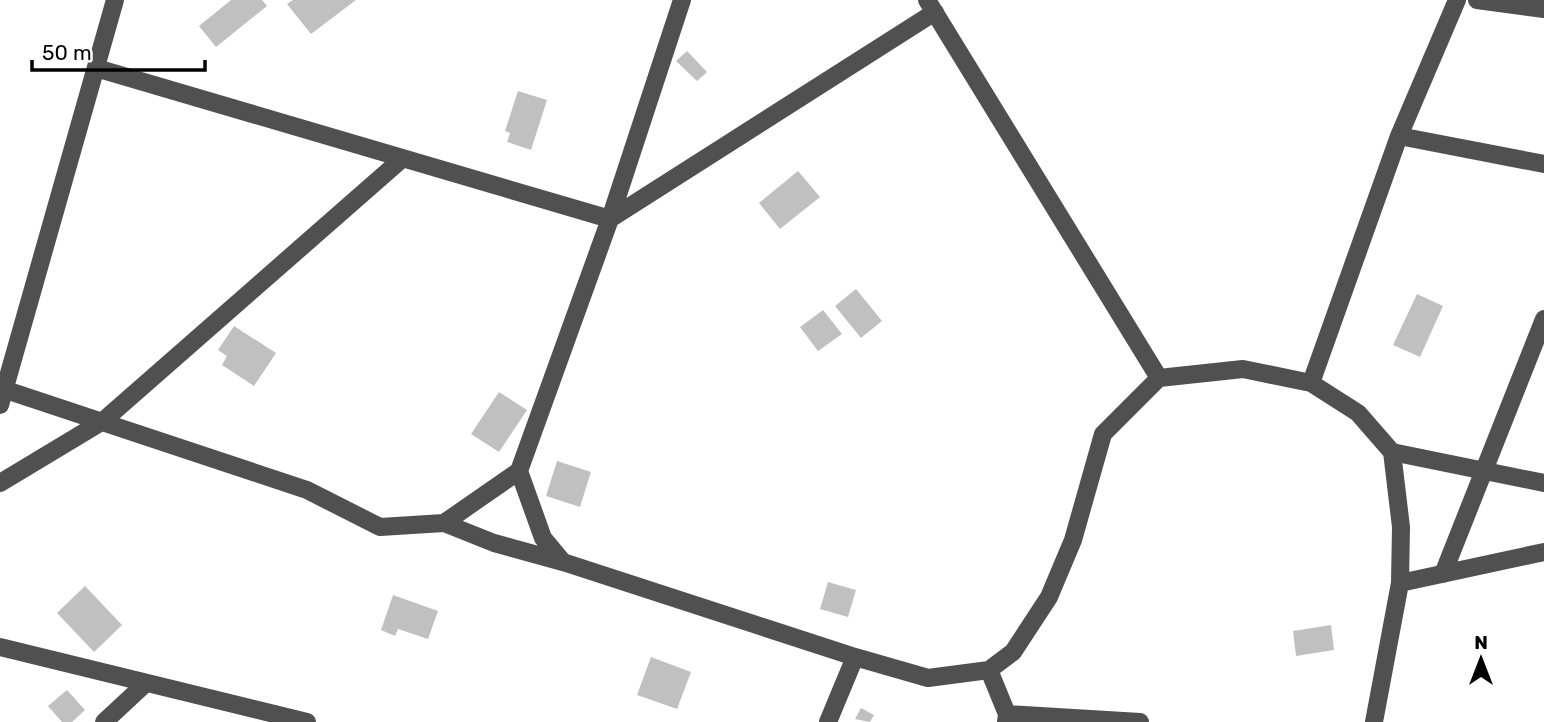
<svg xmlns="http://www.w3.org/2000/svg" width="1544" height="722" viewBox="0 0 1544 722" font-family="Rubik,sans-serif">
<rect width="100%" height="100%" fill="#fff"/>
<path fill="#c0c0c0" d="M231,0H262L267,6L216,47L199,26Z
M293,0H356L311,34L287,4Z
M687,51L707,72L697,81L676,61Z
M518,91L547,100L531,150L507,142L510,133L505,131Z
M798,171L820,197L780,229L759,203Z
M856,289L882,321L861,338L835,306Z
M1417,294L1443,306L1420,357L1393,345Z
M823,310L842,334L818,351L800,327Z
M234,326L276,353L254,386L222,365L227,356L218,350Z
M499,392L527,410L499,452L471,434Z
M557,461L591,472L580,507L546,496Z
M828,582L856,590L848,617L820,609Z
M85,586L122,625L94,652L57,613Z
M393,595L438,611L428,639L398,629L395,636L381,630Z
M1331,625L1334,650L1296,656L1293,631Z
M651,657L691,672L677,709L637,695Z
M67,690L85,710L72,722H62L48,706Z
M861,708L874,715L870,722L855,719Z"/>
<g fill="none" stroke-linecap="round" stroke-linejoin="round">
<path stroke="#505050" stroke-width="18" d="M927,0L1159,378
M1477,0L1544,9
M96,68L610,219L935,12
M1399,136L1544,164
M1311,383L1399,136L1457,0
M0,388L307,490L380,527L444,523L494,543L563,562L855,657L928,678L989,670L1013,652L1049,597L1073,540L1103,434L1159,378L1243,369L1311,383L1358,413L1392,452L1401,527L1400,583L1374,722
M0,405L115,0
M1392,452L1544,483
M519,471L543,538L563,562
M0,483L103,421L403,158
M444,523L519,471L610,219L682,0
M1443,574L1544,319
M1400,583L1544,552
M0,647L307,722
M989,670L1007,714L1006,722
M1007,714L1140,722
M104,722L146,683
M828,722L855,657"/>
</g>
<g transform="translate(1481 659)" stroke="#ffffff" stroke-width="5" paint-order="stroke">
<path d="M0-5L12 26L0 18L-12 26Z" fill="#000000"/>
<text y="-10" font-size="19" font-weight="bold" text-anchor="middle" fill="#000000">N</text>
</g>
<path d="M32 60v10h173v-10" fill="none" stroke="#000000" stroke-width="3.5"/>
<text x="42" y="60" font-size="21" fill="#000000" stroke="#ffffff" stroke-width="5" paint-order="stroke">50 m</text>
</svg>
